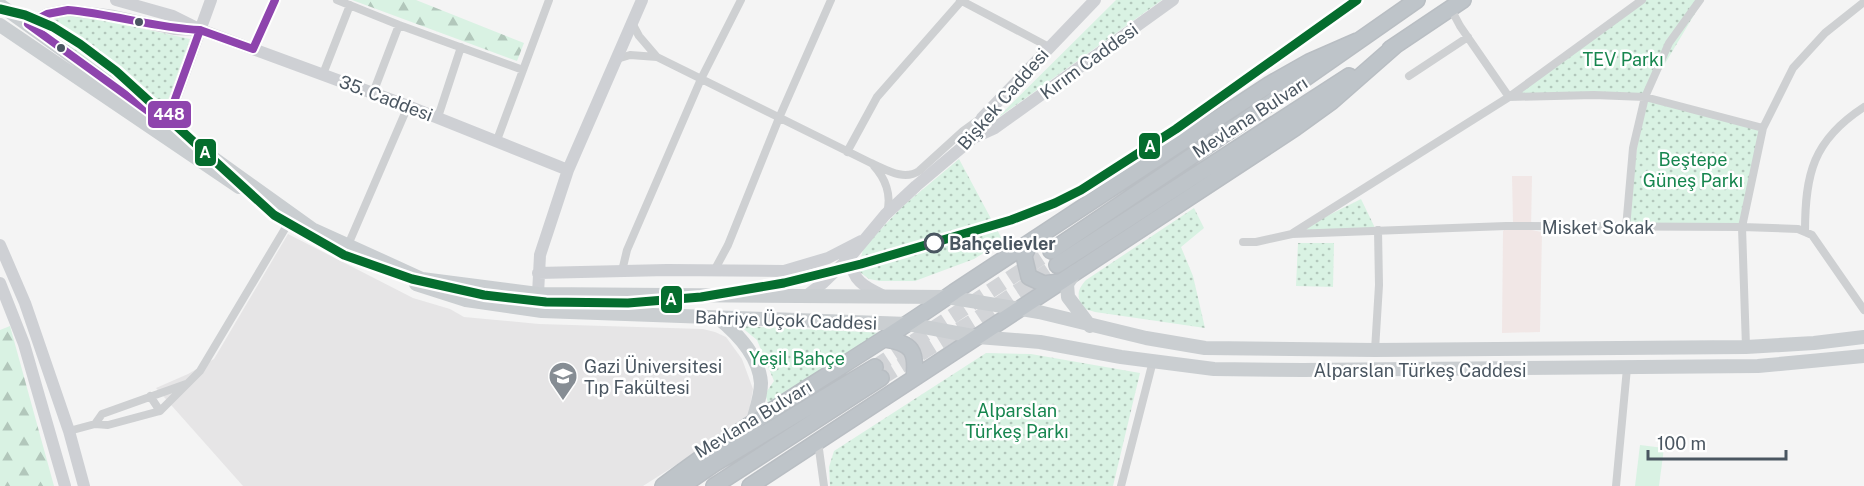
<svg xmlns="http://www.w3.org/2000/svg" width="1864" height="486" viewBox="0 0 1864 486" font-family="'Public Sans',sans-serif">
<defs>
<pattern id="forest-firs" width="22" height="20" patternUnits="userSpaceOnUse" patternTransform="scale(1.5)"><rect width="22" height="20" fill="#d9f2e3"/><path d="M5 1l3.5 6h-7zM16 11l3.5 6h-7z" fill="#b2c7bb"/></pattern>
<pattern id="park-dots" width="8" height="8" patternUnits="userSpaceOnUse" patternTransform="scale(1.5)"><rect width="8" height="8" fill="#d9f2e3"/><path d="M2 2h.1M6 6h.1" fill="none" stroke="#b2c7bb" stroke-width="1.8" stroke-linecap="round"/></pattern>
</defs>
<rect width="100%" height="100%" fill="#f4f4f4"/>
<path fill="#e6e5e6" d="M288,234L413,298L450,309L464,317L539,324L703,329L715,332L726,337L742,359L753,389L748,419L643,486H243L156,388L188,374L214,359Z"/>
<path fill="#f1e7e6" d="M1512,176H1532L1531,230L1542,232L1540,332L1502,333L1503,231L1513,223Z"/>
<path fill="url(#forest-firs)" d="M352,0H416L524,43L517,61Z
M10,326L54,486H0V330Z"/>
<path fill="url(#park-dots)" d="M1116,0H1162L995,120Z
M1639,0H1703L1645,97L1763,128L1742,227L1626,228L1644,97H1509Z
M61,15H80L190,39L163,114L53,37L50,27L55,19Z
M959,159L1003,241L974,259L915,281H880L869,279L857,270L864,247L903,206Z
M1361,199L1376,230L1295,232Z
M1194,208L1204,228L1181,247L1193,276L1205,328L1095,312L1082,308C1077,295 1077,290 1086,280Z
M1298,243H1334L1333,287L1296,286Z
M740,326L866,332L882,333L771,411L765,394L774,381L757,340Z
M986,353L1031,354L1140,373L1113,486H830L829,467L834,451Z"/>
<path fill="#d9f2e3" d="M1640,445L1664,448L1659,486H1635Z"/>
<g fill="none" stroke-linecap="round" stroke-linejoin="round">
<path stroke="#d2d4d7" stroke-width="15" stroke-dasharray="15 8" stroke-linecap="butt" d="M875,367L1051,251
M881,378L975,320L1057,265"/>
<g stroke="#b9bec3" stroke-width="18">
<path id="highway" d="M1390,49L1463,0
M1030,243L1024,256L1029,277L1044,284L1059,282
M1051,251L1241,123L1417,0
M1057,265L1349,76
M885,339C912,343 917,351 914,378
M663,486C756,415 859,359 954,292L1270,84L1309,62L1357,41
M682,486L714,464L875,367
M714,486L881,378
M750,486L1295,128L1331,102L1396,45"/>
</g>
<path stroke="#ced0d2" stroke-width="8" d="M337,0L399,25L523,70
M960,0L1049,47
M1451,9L1460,26L1509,97L1594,95L1645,97L1763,128
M632,23L639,36L657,57
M253,49L275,0
M617,59L630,55L657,57L871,163C887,170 904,181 919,171L963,131L981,118
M323,74L350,5
M1409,76L1468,37
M373,93L399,25
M438,117L461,47
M497,140L549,0
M847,152L877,97L962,0
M874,166C885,178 892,195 887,212
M1626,228L1633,148L1645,97L1669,43L1700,0
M1805,232C1805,174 1813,140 1864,107
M1293,233L1509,97L1642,0
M1243,242H1256L1292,234L1506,226L1742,227L1798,229L1812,235L1864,310
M348,245L408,106
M622,271L627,250L701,79L741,0
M714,271L728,245L779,118L831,0
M1746,347L1742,227L1763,128L1793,68L1825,33L1864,2
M1375,350L1379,285L1378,230
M150,396L160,411
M95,424L102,414L186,384
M69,431L95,424L108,425L160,411L200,371L289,222
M818,442L824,486
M1121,486L1153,361
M1616,486L1627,368"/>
<path stroke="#ced0d4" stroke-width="12" d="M116,0L173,16L201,30L408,106L568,170
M28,24L47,14L68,10L114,16L174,29L197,30
M166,124L211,0
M973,138L995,128L1173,0
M0,245L25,303L69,431L84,486
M850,257C852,282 865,287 886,297
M538,273L667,270L784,271L828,258L861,241
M0,283L24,344L65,486
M538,294L540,255L568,170L642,0
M806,296L823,283L850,257L885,215L916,186L973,138L982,118L1095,0"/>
<path stroke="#caced1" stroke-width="14" d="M0,5L312,229L422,279L538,294L947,297L1039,312L1146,338L1205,348L1375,350L1746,347L1814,343L1864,337
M0,25L239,187
M1075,272L1067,284L1068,297L1090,326
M416,284L466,300L542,311L908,324L978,337L1040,342L1121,357L1214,369L1303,370L1758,366L1864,356
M717,317C737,333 759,355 761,383C761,397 755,412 752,425"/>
<use href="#highway" stroke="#bec4c9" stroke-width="15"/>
<g stroke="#fff" stroke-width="12">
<path id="bus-1" d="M68,10C113,14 155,28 200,30L166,124L28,24L47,14Z
M200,30L253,49L275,0"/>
</g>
<use href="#bus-1" stroke="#8e44ad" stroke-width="8"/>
<g stroke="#fff" stroke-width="14">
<path id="metro-1" d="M0,9L25,15L53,27L80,44L116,71L274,215L344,255L412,279L484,295L546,302L628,303L701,297L784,283L861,264L1011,220L1055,203L1081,190L1176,129L1357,0"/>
</g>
<use href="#metro-1" stroke="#056d2e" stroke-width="9"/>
</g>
<defs>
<g id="university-pin" transform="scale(1.5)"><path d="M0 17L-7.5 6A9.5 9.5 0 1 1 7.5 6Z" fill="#868d94" stroke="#fff"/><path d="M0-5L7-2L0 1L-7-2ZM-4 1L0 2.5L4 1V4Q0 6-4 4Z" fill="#fff"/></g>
</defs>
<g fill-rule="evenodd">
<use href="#university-pin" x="563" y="376"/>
</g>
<g fill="#4a5661" stroke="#fff" stroke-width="2">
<circle cx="139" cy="22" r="5"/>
<circle cx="61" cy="48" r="5"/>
</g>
<circle fill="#fff" stroke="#4a5661" stroke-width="3" cx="934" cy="243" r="9"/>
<g text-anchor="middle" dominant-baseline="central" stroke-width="5" stroke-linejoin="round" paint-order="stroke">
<g font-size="18" fill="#17864f" stroke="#fff">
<text x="1623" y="59">TEV Parkı</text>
<text x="1693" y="159">Beştepe<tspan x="1693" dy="21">Güneş Parkı</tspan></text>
<text x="797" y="358">Yeşil Bahçe</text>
<text x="1017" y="410">Alparslan<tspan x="1017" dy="21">Türkeş Parkı</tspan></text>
</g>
<g font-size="18" fill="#4a5661" stroke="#fff">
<text transform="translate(1089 61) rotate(-36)">Kırım Caddesi</text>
<text transform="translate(386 98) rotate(21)">35. Caddesi</text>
<text transform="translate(1003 99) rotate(-49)">Bişkek Caddesi</text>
<text transform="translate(1250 117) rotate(-33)">Mevlana Bulvarı</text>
<text x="1598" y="227">Misket Sokak</text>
<text transform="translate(786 320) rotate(2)">Bahriye Üçok Caddesi</text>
<text x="1420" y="370">Alparslan Türkeş Caddesi</text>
<text transform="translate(753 419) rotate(-31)">Mevlana Bulvarı</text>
</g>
<g font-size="18" font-weight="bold" fill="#4a5661" stroke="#fff" text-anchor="start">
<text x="949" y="243">Bahçelievler</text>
</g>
<g font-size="18" fill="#4a5661" stroke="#fff" text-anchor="start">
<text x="584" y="366">Gazi Üniversitesi<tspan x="584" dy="21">Tıp Fakültesi</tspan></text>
</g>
</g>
<g stroke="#fff" stroke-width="2">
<rect x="147" y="100" width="45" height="29" rx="6" fill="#8e44ad"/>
<rect x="1138" y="132" width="23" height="28" rx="6" fill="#056d2e"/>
<rect x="194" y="138" width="23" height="29" rx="6" fill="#056d2e"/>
<rect x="660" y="285" width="23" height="29" rx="6" fill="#056d2e"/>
</g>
<g font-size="16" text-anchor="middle" font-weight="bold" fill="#fff">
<text x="169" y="120">448</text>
<text x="1150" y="152">A</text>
<text x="205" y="158">A</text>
<text x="671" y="305">A</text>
</g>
<path d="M1648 450v9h138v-9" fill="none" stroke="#4a5661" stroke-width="3"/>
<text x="1657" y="450" font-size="18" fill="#4a5661" stroke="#ffffff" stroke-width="4.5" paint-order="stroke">100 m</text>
</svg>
